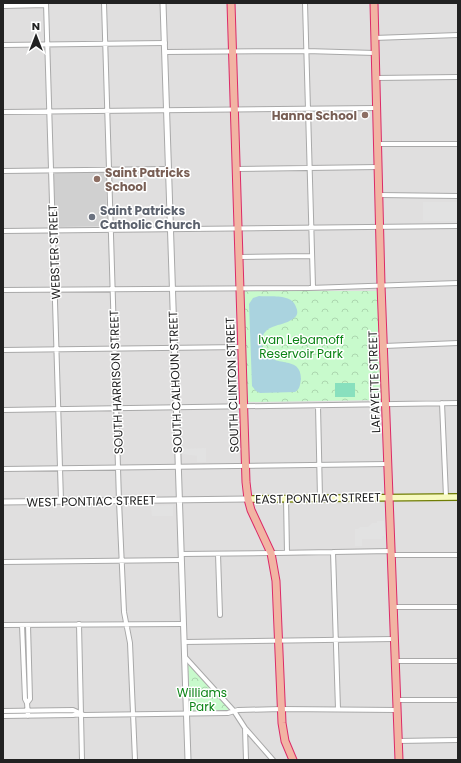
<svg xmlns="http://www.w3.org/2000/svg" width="461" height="763" viewBox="0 0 461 763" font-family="Poppins,sans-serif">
<defs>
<pattern id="park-crowns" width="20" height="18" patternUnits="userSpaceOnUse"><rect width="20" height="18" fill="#c8facc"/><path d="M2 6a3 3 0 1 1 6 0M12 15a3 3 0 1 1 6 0" fill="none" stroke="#acd6af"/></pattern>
</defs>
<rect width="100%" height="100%" fill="#f2efe9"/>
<path fill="#e0dfdf" d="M3,3H458V760H3Z"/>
<path fill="#d0d0d0" d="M103,172L106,174L107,226L55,227L54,174L56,173Z"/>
<path fill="url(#park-crowns)" d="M308,290V291H377L381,400L247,402L243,292L247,291Z
M189,663H190L228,708V710L227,711H190L188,664Z"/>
<path fill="#88e0be" d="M335,383H355V397H335Z"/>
<path fill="#e2e2e2" d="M423,202H458V221H423Z
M206,448V462H197V456L182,454V449Z
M173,505V516H152L151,506Z
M377,521H384L385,536H382V539H362V546H355V529H358L360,527H368L372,523H377Z"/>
<path fill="#aad3df" d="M259,296C270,297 292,293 296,307C298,311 298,315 294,318C284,327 265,323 262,339C261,343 262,347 264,351C273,369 301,354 301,379C300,385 300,389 295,392L260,393L256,391L252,386L249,304L253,298Z"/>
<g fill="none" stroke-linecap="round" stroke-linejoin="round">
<g stroke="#a9a9a9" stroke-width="6">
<path id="minor" d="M46,3L61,501
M104,3L119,501L124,612L130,643L135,760
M305,3L313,287
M3,6L46,5
M374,38L458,35
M3,45L165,43
M165,52L306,51L375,53
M376,78L458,77
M3,112L376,108
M378,144H458
M236,169L378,167
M3,171L168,169
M379,195L458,196
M3,231L458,226
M240,257L312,256
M3,290L309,288L458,283
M384,346L458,343
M3,350L242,347
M442,403L446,497
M318,406L320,498
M3,410L458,403
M3,469L388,464
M286,498L287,553
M333,552L338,709
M275,553L391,551
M181,554L271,553
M218,554L220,615
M391,555H458
M3,562L181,560
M393,607H458
M79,624L82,760
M3,625L183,624
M22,625L25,699L27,703L28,716
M184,642L394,639
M185,657L234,711L245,728L273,760
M395,661H458
M397,700H458
M27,703L30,699L28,625
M3,711L73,710L84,715L228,713L238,710L281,709L397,710
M3,716L73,715L81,714
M245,728L246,760
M398,741L458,740"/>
</g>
<g stroke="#a9a9a9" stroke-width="7">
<path id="tertiary" d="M163,3L188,760
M3,502L248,499"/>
</g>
<g stroke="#707d05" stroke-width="8">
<path id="secondary" d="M248,499L458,497"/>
</g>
<g stroke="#dc2a67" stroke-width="9">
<path id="trunk" d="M231,3L246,482L248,499L251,510L271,553L276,581L282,723L285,741L293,760
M374,3L381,285L399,760"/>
</g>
<use href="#minor" stroke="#fff" stroke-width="4"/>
<use href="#tertiary" stroke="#fff" stroke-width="5"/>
<use href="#secondary" stroke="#f7fabf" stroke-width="5.5"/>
<use href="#trunk" stroke="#f2b4a3" stroke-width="7"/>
</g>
<g fill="#8d6e63" stroke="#fff" stroke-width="1.5">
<circle cx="365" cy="115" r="4"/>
<circle cx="97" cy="179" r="4"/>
</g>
<circle fill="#6b7280" stroke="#fff" stroke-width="1.5" cx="92" cy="217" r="4"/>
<g text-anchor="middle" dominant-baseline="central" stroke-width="3" stroke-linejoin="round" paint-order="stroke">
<g font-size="12" font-weight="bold" fill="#785e54" stroke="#fff" text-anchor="end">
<text x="357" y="115">Hanna School</text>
<text x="105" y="172" text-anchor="start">Saint Patricks<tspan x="105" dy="14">School</tspan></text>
</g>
<g font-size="12" font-weight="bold" fill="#5b616d" stroke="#fff" text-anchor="start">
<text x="100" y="210">Saint Patricks<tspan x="100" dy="14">Catholic Church</tspan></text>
</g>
<g font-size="12" fill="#222" stroke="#fff">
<text transform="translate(54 252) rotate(-92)">WEBSTER STREET</text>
<text transform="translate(116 382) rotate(-92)">SOUTH HARRISON STREET</text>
<text transform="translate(175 382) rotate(-92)">SOUTH CALHOUN STREET</text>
<text transform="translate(374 382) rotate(-92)">LAFAYETTE STREET</text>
<text transform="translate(232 385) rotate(-92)">SOUTH CLINTON STREET</text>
<text transform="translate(318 498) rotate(-1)">EAST PONTIAC STREET</text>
<text transform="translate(91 501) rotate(-1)">WEST PONTIAC STREET</text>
</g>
<g font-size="12" fill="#0c8416" stroke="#fff">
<text x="301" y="339">Ivan Lebamoff<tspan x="301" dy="14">Reservoir Park</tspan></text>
<text x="202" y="692">Williams<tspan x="202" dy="14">Park</tspan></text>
</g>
</g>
<rect width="461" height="763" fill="none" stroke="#222222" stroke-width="8"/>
<g transform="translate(36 36)" stroke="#ffffff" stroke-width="3" paint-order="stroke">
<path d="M0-3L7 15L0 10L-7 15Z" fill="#222222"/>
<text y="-6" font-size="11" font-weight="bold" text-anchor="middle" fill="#222222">N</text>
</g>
</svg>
